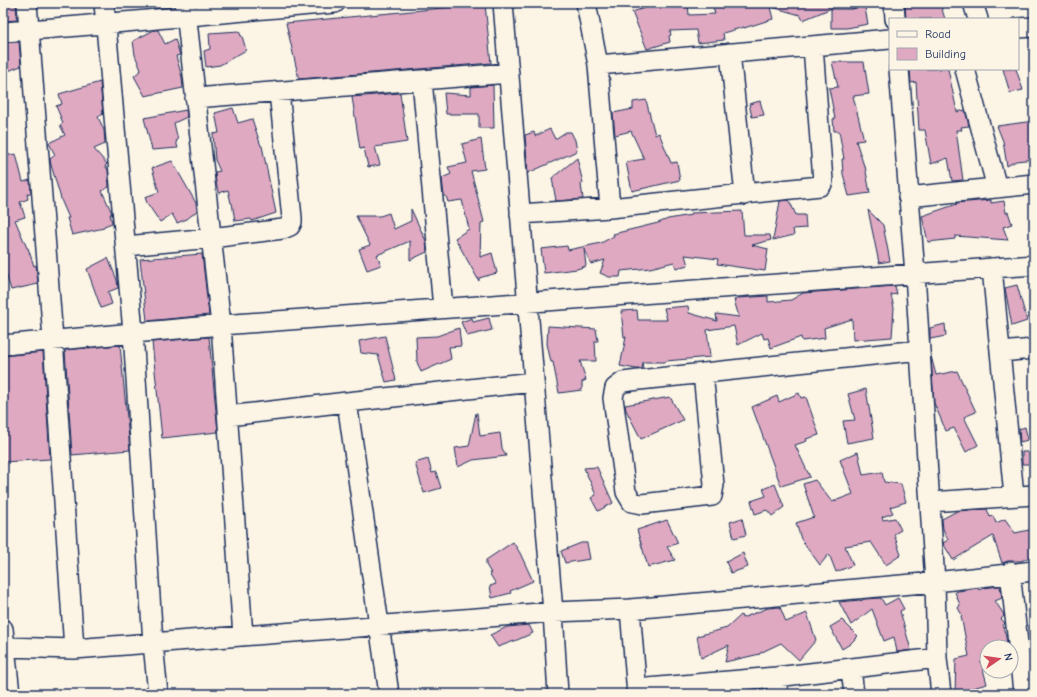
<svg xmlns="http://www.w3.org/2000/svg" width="1037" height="697" viewBox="0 0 1037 697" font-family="'Comic Neue',sans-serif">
<rect width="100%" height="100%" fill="#fcf5e5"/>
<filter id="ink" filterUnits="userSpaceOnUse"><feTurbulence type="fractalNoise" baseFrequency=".025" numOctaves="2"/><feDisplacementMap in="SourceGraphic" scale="8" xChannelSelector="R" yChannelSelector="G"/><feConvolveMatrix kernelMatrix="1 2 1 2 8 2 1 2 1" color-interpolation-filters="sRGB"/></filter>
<g filter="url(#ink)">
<path fill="#dfa9c1" stroke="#1b2f5e" d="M3,3H16L17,20L3,21Z
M660,3H688L689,15L715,14L712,3H769L773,19L744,28V27L723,33L724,40L698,43L696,30L670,31L671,35L669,36L670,42L647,49L632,12Z
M773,3H844L803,20L800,15L772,7Z
M862,3H864L868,24L847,28H831V9H853Z
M905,3H940L945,19H906Z
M485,4L491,63L299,79L286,23Z
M154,30H158L165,44L175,39L180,55L176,56L182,77L183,88L145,96L134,76L141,70L135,55L133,41Z
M239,31L241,36H242L246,50L220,65L206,67L204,51L210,49L209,33Z
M19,42L21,66L3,73V43Z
M832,62H864L869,94L853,96L864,140L856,141L864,166H865L870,193L849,196L843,174L842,159H844L839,131H834L833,119H835L829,88L838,87Z
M910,69H948L957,112L965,110L969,126L961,127L962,130H956L963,180L952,181L948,158L931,164L925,130H919L916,82L911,83Z
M1003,69H1016L1023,90L1010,93Z
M100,82L103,114L98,117L104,130L105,144L94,149L107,164L105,166L108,170L109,187L102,191L111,211L112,214H110L112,223L104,226V228L72,235L67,218H69L62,202L51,165L50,159L55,155L49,143L65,135L60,125L63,123L56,106L62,104L59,94Z
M493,85L494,128H479V114H446L444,93L471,95V87Z
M400,93L407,142L375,147L380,165L368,167L364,148L360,149L352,97Z
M646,100L655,135L659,133L671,163L677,162L680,180L632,191L626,162L644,159L631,131L615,135L613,113L633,109V102Z
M760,101L764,115L752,117L749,104Z
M233,108L238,123L252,119L261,146H262L276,213L252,221L251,219L235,221L232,203H231L228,190L219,193L216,183L215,172L220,171L215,160L213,134L219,133L215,113Z
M186,110L187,117L174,123L178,140L176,141L178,148L152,150L144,118Z
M1034,121V159L1016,161L1007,166L1003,141L997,126Z
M550,129L555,139L566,132H571L575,140L577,151L528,173L525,135L534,132L535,136Z
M481,139L485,169L471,171L484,222L481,223L480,257L492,253L497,273L479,278V281L455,238L469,229L462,200L448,202L446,196H444L442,178L451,174L448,167L467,163L462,144Z
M16,154L23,182L30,180L31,193L27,194L28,199L20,202L25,217L15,220L27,248H28L34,266L36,265L38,284L11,290L3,264V187L7,186L3,171V156Z
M577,158L583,183L581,184L583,199L556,201L552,178Z
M172,161L196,203L197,211L187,219L177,223L172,214L160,222L147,203L145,197L159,192L152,168Z
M789,200L796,215H805L806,228L793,229L794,235L773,240L780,201Z
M991,200V203L1004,201L1006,213L1008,212L1012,224L1003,227L1008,240L955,236V239L928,242L922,216L957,204L956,203Z
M411,209L426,241L427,252L410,260V241L377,255L381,265L367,270L359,249L370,245L356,216H380L389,213L394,229L411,221Z
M868,210L883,225L890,261L879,263Z
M742,211L744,235H770L771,240L752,245L768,249L765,271L717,264L718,259L685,255L688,265L676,268L674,262L650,268L621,271L620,277H609L600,273L605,260L591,264L584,249L586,266L577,269L544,273L541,249L567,246L568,250L601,243L614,236L613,234L658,223L668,219L691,215V213Z
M202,254L209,315L147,321L140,259Z
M108,258L117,280L118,288L108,292L112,304L101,308L87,269Z
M1017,285L1027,321L1012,326L1005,288Z
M895,286L897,294L891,295L894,308L892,337L853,340L852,319L824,328L825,338L802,341L801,337L771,348L768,338L764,339L762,333L738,345L734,326L707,330L710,357L666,361V362H643L642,369H636L620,366L626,337H624L621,311L637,310L638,320H667L664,308L688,306L689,313L717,321L716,314L739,317L734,300L738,298L768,296V302L791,300L803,293Z
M472,318L473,322L489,318L492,330L467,336L461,322Z
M945,324L946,336L930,339V328Z
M548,326L596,329L598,341H595L596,361H580L586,380L582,382V390L559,393L553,362H551L547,344Z
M459,328L461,346L449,347L451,359L421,372L417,362L416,337L437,336Z
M385,336L396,380L386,382L378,355L361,353L359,341Z
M209,337L218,432L162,438L152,342Z
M120,345L130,450L72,455L65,350Z
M43,352L50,459L3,462V356Z
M931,356L936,375L957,371L976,412L964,417L978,445L966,452L954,428L946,431L934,403Z
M866,389L874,438L847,443L843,421L855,420L848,394Z
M799,393L801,398L806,397L819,435L806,439L807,441L795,445L810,477L781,486L752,407L777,396L779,402Z
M670,397L683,420L641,439L626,410L625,405Z
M476,413H477L480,436L500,433L502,448L506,456L473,460L458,467L455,448L469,446Z
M1025,427L1028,440L1020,442L1019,429Z
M858,452L863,475L882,472L884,482L901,484L906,502L890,507L893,513L882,517L883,520L895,518L901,530L894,534L901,555L886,565L871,542L845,546L853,565L836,572L829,554L820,565L801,539L796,523L814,517L803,484L815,480L832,502L853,494L840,460Z
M1022,452H1034V464H1022Z
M428,459L432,473L436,472L441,488L424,493L415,463Z
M597,467L613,503L598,511L591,498L596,495L584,468Z
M775,484L784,507L772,516L767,510L755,514L751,501L766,496L763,489Z
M987,509L990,517L993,516L996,523L1005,519L1015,533L1034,529V555L1021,561H1008L1002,563L993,536L953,560L944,545L943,543L948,540L943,529L942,519L957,511Z
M742,518L746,535L734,538L730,522Z
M667,520L678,543L667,547L675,560L648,567L637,530Z
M513,542L520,553L533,581L510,591L511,593L492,598L490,586L496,584L489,573H491L486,565V560Z
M581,543H587L590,559L565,563L561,551Z
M743,553L748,567L731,573L726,562Z
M1000,586L1002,598L995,601L1003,613L1004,616L1001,619L1005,623L1003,626L1006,637L1007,647H987V661L981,662L987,684L955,693L956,659L969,656L961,616L962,615L958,608L960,605L955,592L958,591L978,588L979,590L983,588Z
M881,598L885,605L898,598L904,609L900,611L911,650L897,652L894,637L884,641L872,609L851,625L839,602L860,600L861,601L864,599Z
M780,607L786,622L807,613L816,640L799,660L781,643L760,653V654L725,662L729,645L701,658L697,636L727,628L741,615L742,618L768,608Z
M842,620L858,636L850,644L842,649L830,627Z
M529,625L533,633L517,640L498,647L490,635L507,627Z"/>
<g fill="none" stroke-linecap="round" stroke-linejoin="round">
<g stroke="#1b2f5e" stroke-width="22">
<path id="minor" d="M27,3L53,339L74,649L553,612L630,609L935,582L1034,571
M104,3L133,332L153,643L158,694
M185,3L221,325L243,636
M503,3L553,612L558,694
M586,3L598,65L610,208
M894,3L895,19
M973,3L978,19
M1018,28L1034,27
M3,32C114,24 224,12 335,3
M730,53L745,195
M598,65L890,39
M899,69L915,274L935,582L937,658L941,694
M965,69L997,188
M422,80L443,308
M195,98L509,73
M908,197L1034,184
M520,214L610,208L820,186L822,184L823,181L813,46
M126,246L211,238L283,229L290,226L292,222V218L279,92
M992,268L1014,496
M3,345L221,325L1034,265
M1000,352L1034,349
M703,373L714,485L712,496L642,504L632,502L626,492L613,398L615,388L623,382L639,380L920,350
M347,402L389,694
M228,416L347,402L534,382
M930,502L1034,495
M1010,572L1020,661L1023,694
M630,609L637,694
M3,629L5,647L74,649
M3,647H5L10,694
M851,669L854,694
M776,677L778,694
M636,689L776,677L937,658"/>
</g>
<use href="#minor" stroke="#fcf5e5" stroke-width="19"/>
</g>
</g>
<rect width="1037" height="697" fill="none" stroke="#fcf5e5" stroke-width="16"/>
<rect x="8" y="8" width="1021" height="681" fill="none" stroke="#1b2f5e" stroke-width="1.5" filter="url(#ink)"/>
<rect x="889" y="18" width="130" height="52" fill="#fcf5e5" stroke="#a2a6af"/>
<rect x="897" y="31" width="20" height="6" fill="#fcf5e5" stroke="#a2a6af"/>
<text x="925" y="38" font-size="12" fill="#1b2f5e">Road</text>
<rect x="897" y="48" width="20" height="12" fill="#dfa9c1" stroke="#a2a6af"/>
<text x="925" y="58" font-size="12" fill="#1b2f5e">Building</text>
<g transform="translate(999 659) rotate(77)"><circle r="19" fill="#fcf5e5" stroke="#a2a6af"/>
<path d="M0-3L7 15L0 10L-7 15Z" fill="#d1495b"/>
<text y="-6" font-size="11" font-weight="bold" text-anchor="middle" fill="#1b2f5e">N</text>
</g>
</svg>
